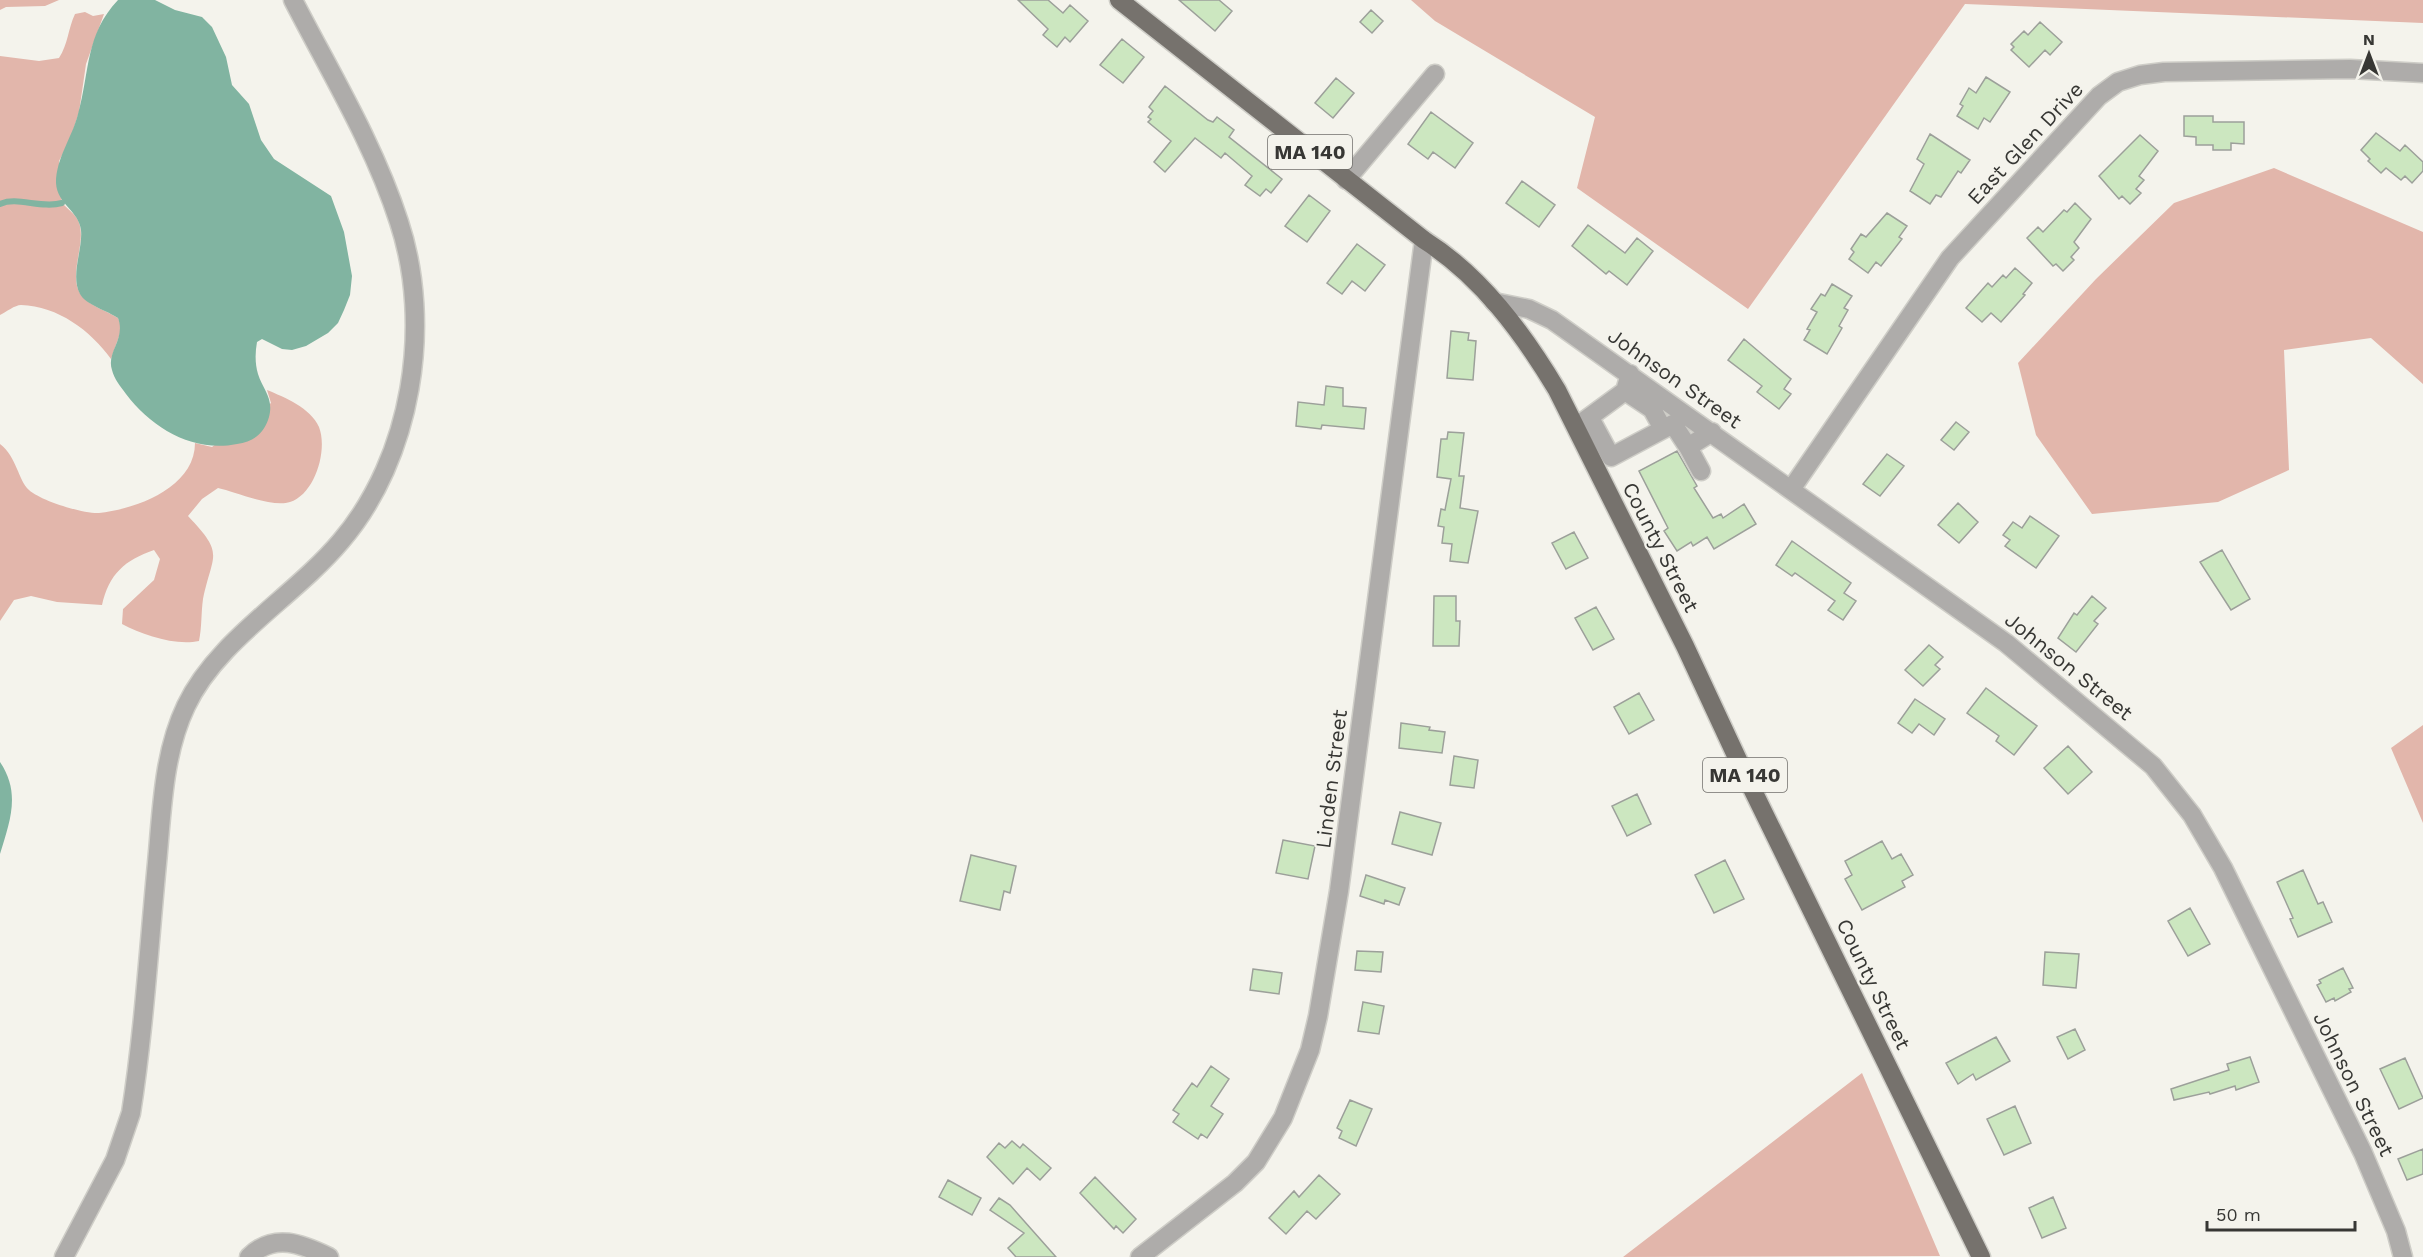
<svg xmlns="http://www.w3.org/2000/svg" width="2423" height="1257" viewBox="0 0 2423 1257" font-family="'Work Sans',sans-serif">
<rect width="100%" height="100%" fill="#f4f3ec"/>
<path fill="#e2b6ab" d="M0,0H59L45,6L6,7L0,10Z
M1411,0H2423V23L1965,4L1748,309L1577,188L1595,117L1435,21Z
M85,12L93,16L104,14L86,64L79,112L70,140L59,161L62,203C66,207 72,212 76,217C91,238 65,275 82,296C90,306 107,311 118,318L122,328L111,359C91,331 58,306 21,305C15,305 6,312 0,315V56L39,61L59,58C68,44 68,29 75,14Z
M2274,168L2423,232V384L2371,338L2284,350L2289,470L2218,502L2092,514L2036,435L2018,363L2096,279L2174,203Z
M267,390C284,397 311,408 319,427C328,450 315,494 290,502C273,508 236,492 218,488L202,499L188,516C225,555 213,552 203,599C201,613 202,627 199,641C175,646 143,635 122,624L123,609L154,580L160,559L154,550C125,560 109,574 102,605L57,602L31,596L14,600L0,621V444C17,457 18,480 29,490C41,501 84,514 99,513C137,509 195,487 195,443L212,447L271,403Z
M2423,725V823L2391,748Z
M1862,1073L1940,1256L1623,1257Z"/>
<path fill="#81b4a1" d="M118,0H155L175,10L202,17L212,27L226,57L232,85L249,104L261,140L274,159L331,196L344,232L352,276L350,295L344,310L338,323L328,333L306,346L292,350L282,349L262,339L257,342C255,353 255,364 258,374C263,390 274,398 269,417C264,434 254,441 237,444C193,453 152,428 126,394C121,387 114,379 112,370C106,352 126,339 118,318C108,311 86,305 80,294C70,276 83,249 81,230C79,211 57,204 56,183C56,158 72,138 78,114C90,71 85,35 118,0Z
M0,762C21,793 10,821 0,854Z"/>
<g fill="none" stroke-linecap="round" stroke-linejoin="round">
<path stroke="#81b4a1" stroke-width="6" d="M0,204C17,196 41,209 62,203"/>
</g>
<path fill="#cce7c0" stroke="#9ca09a" stroke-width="1.5" d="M1018,0H1048L1063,13L1070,5L1088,21L1070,42L1065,37L1057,47L1043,35L1048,29Z
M1179,0H1219L1232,11L1215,31Z
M1371,10L1383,21L1372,33L1360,22Z
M2040,22L2062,42L2050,55L2045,50L2029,67L2011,50L2014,47L2011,44L2024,31L2028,35Z
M1122,39L1144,57L1123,83L1100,65Z
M1986,77L2010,92L1990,122L1984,118L1978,129L1957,116L1963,106L1960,104L1969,88L1976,93Z
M1336,78L1354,93L1333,118L1315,103Z
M1165,86L1208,120L1213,122L1217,117L1234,130L1229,137L1282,179L1271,193L1266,189L1260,196L1245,185L1252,176L1225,153L1221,158L1195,138L1165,172L1154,162L1171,141L1148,122L1151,119L1148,117L1153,111L1149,107Z
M1431,112L1473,143L1455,168L1433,152L1428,159L1408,144Z
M2184,116H2213V122H2244V144L2231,143V150H2213V145H2196V137L2184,136Z
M2376,133L2400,151L2405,145L2423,162V171L2412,183L2405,176L2401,180L2386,168L2381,173L2368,161L2370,159L2361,150Z
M1930,134L1970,160L1961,173L1958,171L1941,197L1936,195L1930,204L1910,191L1924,164L1917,159Z
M2140,135L2158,151L2139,176L2144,180L2136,189L2141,193L2130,204L2122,196L2119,199L2099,176Z
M1522,181L1555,205L1539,227L1506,203Z
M1309,195L1330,211L1307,242L1285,226Z
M2075,203L2091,219L2074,242L2079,248L2071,257L2074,260L2063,271L2056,264L2053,266L2027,238L2038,227L2043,232L2064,210L2067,212Z
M1887,213L1907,226L1899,237L1902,239L1881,266L1876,262L1868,273L1849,259L1854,252L1851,249L1861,234L1866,237Z
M1588,225L1625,253L1637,238L1653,251L1627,285L1609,271L1606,274L1572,246Z
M1357,244L1385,265L1365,291L1352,281L1342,294L1327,283Z
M2015,268L2032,283L2023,294L2025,295L2001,322L1991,313L1982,322L1966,308L1988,283L1992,287L2003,275L2006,278Z
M1832,284L1852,296L1844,308L1848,310L1839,326L1842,328L1827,354L1804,340L1810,330L1807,329L1817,312L1811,309L1821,294L1825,296Z
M1451,331L1469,333L1468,340L1476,341L1473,380L1447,378Z
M1744,339L1791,379L1784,389L1791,394L1779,409L1757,392L1762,386L1728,360Z
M1326,386L1343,388V406L1366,408L1364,429L1322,425L1321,429L1296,426L1298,402L1324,405Z
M1956,422L1969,432L1954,450L1941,440Z
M1448,432L1464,433L1459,476H1464L1460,508L1478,511L1468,563L1450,561L1452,544L1442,543L1444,527L1438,526L1441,509L1445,510L1451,479L1437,477L1441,439H1447Z
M1677,451L1697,486L1694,488L1713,518L1721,514L1723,518L1744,504L1756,524L1714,549L1707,537L1693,546L1691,542L1677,551L1664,531L1668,528L1639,471Z
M1887,454L1904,466L1880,496L1863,484Z
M1958,503L1978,522L1959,543L1938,525Z
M2030,516L2059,536L2036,568L2005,546L2010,540L2003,535L2013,522L2022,528Z
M1574,532L1588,558L1566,569L1552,543Z
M1792,541L1851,583L1844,593L1856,601L1843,620L1828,610L1835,601L1795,573L1792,576L1776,565Z
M2222,550L2250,599L2231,610L2200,562Z
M1434,596H1456V621H1460L1459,646H1433Z
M2092,596L2106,608L2094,621L2098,624L2076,652L2058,638L2074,613L2077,615Z
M1596,607L1614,639L1593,650L1575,618Z
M1929,645L1943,657L1935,665L1940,669L1923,686L1905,670Z
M1986,688L2037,726L2014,755L1996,741L1999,736L1967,713Z
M1639,693L1654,720L1629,734L1614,707Z
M1915,699L1945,719L1934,735L1919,724L1912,733L1898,723Z
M1401,723L1430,727L1429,730L1445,732L1442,753L1399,748Z
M2068,746L2092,772L2068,794L2044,768Z
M1454,756L1478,760L1474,788L1450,785Z
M1637,794L1651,824L1627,836L1612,806Z
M1400,812L1441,823L1432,855L1392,844Z
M1283,840L1315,846L1308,879L1276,873Z
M1882,841L1892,859L1901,854L1913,875L1902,881L1905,887L1862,910L1845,879L1852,875L1845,861Z
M971,855L1016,866L1010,893L1004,891L1000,910L960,901Z
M1725,860L1744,899L1714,913L1695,875Z
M2303,870L2318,904L2323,902L2332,922L2298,937L2290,919L2293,918L2277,882Z
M1366,875L1405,888L1399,905L1385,900L1384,904L1360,896Z
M2190,908L2210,944L2188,956L2168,921Z
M1357,951L1383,952L1381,972L1355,970Z
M2045,952L2079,954L2076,988L2043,985Z
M2343,968L2353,988L2349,989L2351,992L2335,1001L2334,998L2326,1002L2317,985L2321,983L2319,980Z
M1253,969L1282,973L1279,994L1250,990Z
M1363,1002L1384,1006L1379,1034L1358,1031Z
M2075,1029L2085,1050L2068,1059L2057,1037Z
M1996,1037L2010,1061L1976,1080L1973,1074L1958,1084L1946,1063Z
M2250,1057L2259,1082L2236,1090L2235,1086L2210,1094L2209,1092L2174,1100L2171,1089L2229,1070L2227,1064Z
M2405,1058L2423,1098L2399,1109L2380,1069Z
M1211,1066L1229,1079L1211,1106L1223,1114L1207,1138L1201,1134L1198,1139L1173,1122L1179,1114L1173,1110L1192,1083L1197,1087Z
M1350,1100L1372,1109L1356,1146L1339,1138L1342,1131L1337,1128Z
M2015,1106L2031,1143L2004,1155L1987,1119Z
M1012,1141L1020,1148L1023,1144L1051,1168L1040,1180L1027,1168L1013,1184L987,1157L999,1143L1005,1148Z
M2423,1149V1174L2407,1180L2398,1159Z
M1319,1175L1340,1194L1316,1219L1307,1211L1286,1234L1269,1218L1294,1191L1299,1197Z
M1095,1177L1136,1219L1123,1233L1116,1226L1114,1229L1080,1193Z
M948,1180L981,1198L972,1215L939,1197Z
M2053,1197L2066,1228L2042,1238L2029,1208Z
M999,1198L1010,1205L1056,1257H1016L1008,1248L1024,1233L990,1210Z"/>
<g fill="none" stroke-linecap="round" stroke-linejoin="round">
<g stroke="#cecdc7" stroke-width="21">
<path id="minor" d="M1346,180L1435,74
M1494,302L1529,309L1552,320L2006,643L2153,766L2192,815L2223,868L2363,1153L2396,1231L2403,1257
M1625,391L1652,409L1663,429
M1590,418L1611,457L1673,424L1688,447
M1580,424L1625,391L1630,374
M1701,471L1688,447L1712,432
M1792,488L1950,258L2099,96L2118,82L2140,75L2164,72L2350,69L2423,73
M64,1257L115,1160L131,1113C144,1030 149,946 157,863C162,811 163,754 186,706C217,640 294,597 341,541C412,458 433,325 399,222C374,144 330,72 293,0
M249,1257C274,1232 302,1244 329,1257
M1140,1257L1235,1183L1256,1162L1283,1118L1310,1050L1318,1016L1339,891L1424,240"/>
</g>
<g stroke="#cecdc7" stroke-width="21">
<path id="major" d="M1119,0L1424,240C1481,276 1523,333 1557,390L1685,646L1739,762L1981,1257"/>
</g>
<use href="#minor" stroke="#aeacaa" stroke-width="18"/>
<use href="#major" stroke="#76726d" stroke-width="18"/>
</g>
<g text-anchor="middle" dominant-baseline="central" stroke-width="4.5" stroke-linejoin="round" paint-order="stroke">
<g fill="#f4f3ec" stroke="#706f6b" stroke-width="1.5">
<rect x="1268" y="135" width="84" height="34" rx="4.5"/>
<rect x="1703" y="758" width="84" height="34" rx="4.5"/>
</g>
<g font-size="20" font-weight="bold" fill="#373734">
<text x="1310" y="152">MA 140</text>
<text x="1745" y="775">MA 140</text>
</g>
<g font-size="21" fill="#373734" stroke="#f4f3ec">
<text transform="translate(2025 143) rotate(-47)">East Glen Drive</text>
<text transform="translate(1675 378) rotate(35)">Johnson Street</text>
<text transform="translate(1661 547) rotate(63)">County Street</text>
<text transform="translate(2069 666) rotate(39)">Johnson Street</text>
<text transform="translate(1331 779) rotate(-83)">Linden Street</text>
<text transform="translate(1874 984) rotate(64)">County Street</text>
<text transform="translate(2354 1084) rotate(64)">Johnson Street</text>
</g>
</g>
<g transform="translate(2369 54)" stroke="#f4f3ec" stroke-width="4.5" paint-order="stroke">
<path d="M0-4.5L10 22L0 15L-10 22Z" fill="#373734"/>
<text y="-9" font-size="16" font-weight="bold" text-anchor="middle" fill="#373734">N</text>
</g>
<path d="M2207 1221v9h148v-9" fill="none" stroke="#373734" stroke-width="3"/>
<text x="2216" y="1221" font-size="18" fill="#373734" stroke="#f4f3ec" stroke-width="4.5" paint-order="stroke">50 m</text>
</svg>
